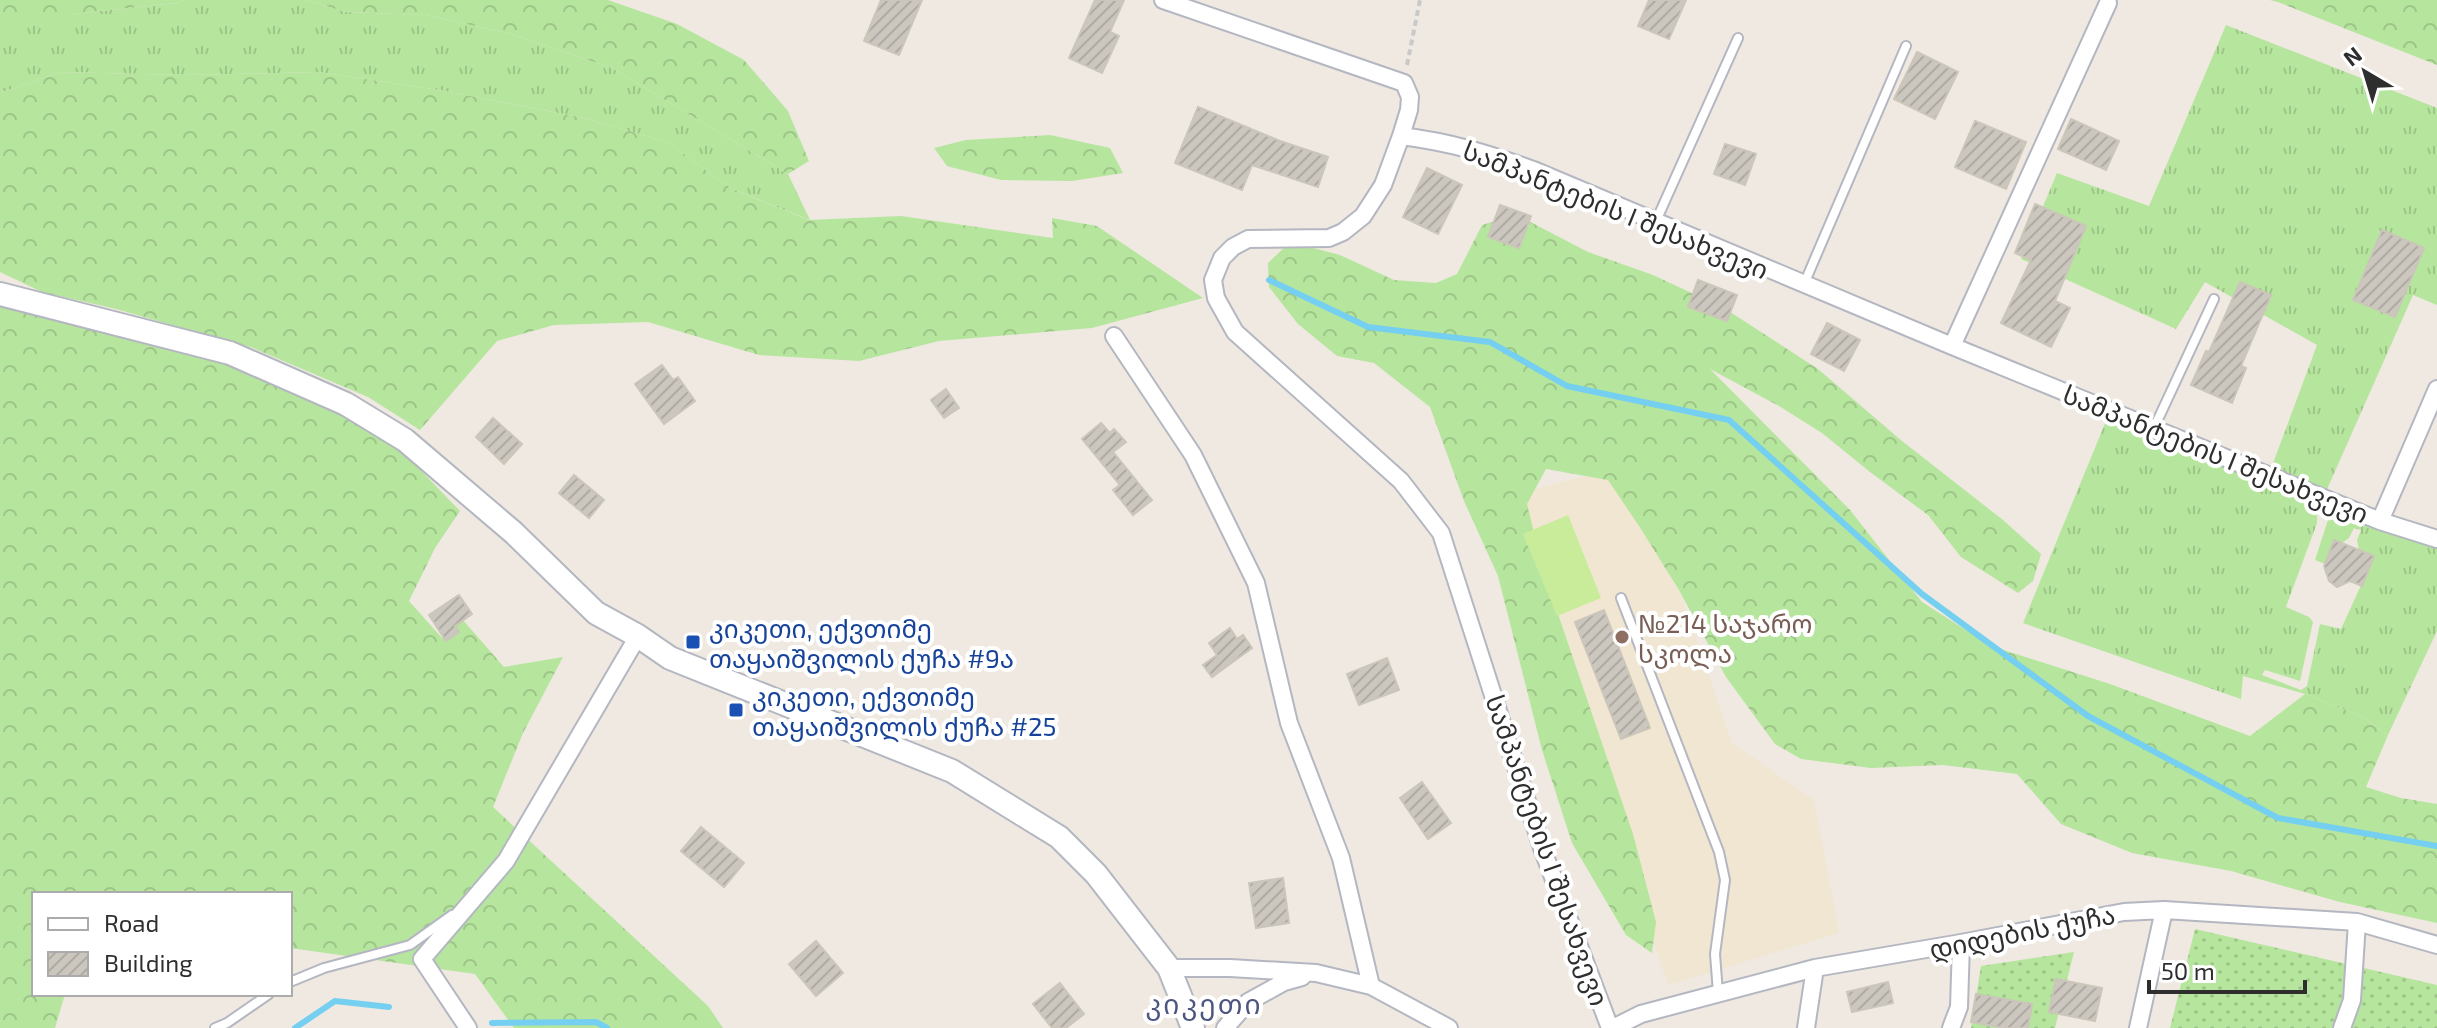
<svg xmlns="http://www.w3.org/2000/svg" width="2437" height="1028" viewBox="0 0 2437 1028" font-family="'Exo 2','Noto Sans Georgian',sans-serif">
<defs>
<pattern id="grass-tufts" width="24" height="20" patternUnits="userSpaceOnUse" patternTransform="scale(2)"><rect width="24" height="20" fill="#b6e59e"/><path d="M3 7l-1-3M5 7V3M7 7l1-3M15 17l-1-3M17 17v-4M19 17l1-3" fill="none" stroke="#9dc588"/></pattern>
<pattern id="forest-crowns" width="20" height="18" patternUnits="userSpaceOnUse" patternTransform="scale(2)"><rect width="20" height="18" fill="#b6e59e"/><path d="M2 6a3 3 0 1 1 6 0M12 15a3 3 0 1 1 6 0" fill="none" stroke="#9dc588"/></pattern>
<pattern id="garden-dots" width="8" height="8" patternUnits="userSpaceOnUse" patternTransform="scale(2)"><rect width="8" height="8" fill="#b6e59e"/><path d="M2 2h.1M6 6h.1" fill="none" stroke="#9dc588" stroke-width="1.8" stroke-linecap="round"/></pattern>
<pattern id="building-hatch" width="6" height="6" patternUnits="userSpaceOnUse" patternTransform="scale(2)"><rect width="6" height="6" fill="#cbc7bf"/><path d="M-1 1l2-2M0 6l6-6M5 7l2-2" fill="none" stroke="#afaba4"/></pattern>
</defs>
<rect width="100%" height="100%" fill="#efe9e1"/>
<path fill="#f0e6d1" d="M1603,471L1651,508L1732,743L1814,800L1839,933L1668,985L1513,531L1526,492Z"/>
<path fill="url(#grass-tufts)" d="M185,0H307L346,12L426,15L511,34L612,68L788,174L810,220L732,189L667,142L584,118L439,90L318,72L183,75L60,72L0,93V14H72L176,3Z
M2226,25L2437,108V305L2413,295L2317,512V523L2286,607L2309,617L2313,622L2300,681L2265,670L2262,675L2301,690L2307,686L2320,624L2341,629L2374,557L2359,550L2357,540L2361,530L2354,528L2349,538L2342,543L2334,540L2325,564L2315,560L2328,520L2336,513L2437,546V631L2388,735L2363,717L2305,694L2243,676L2241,699L2023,623L2106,421L2266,482L2317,345L2205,282L2176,329L2021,259L2057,173L2149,206Z"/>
<path fill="url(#forest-crowns)" d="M0,0H185L176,3L72,14H0Z
M307,0H608L677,24L744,60L788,111L809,161L788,174L612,68L511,34L426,15L346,12Z
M2270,0H2437V65L2278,2Z
M60,72L183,75L318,72L439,90L584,118L667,142L732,189L809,220L901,216L1053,238L1052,218L1097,226L1203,298L1092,328L939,341L859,361L759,355L648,322L554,325L497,341L420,430L368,397L253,348L116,309L42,292L0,272V93Z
M1050,135L1110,148L1123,173L1072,181L1001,180L947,166L934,148L966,140Z
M1517,215L1588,252L1653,275L1724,308L1818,369L1902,441L2003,520L2041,554L2033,581L2018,593L1961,557L1928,515L1870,472L1822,433L1779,406L1710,369L1850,510L1922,602L1991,646L2110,684L2250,736L2305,694L2363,717L2388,735L2366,787L2401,798L2437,804V923L2340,902L2231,871L2132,853L2061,824L2017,774L1943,765L1871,768L1801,759L1775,744L1726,677L1679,590L1639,526L1608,480L1546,469L1527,504L1543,570L1633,834L1656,922L1652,953L1626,935L1572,843L1542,750L1498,576L1464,501L1430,407L1374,363L1337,356L1298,324L1269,287L1268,263L1290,242L1340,255L1394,280L1436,283L1457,274L1482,225Z
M0,303L225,362L370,426L403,452L460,511L435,548L409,601L442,638L462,619L504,667L563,657L523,733L493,807L708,1006L723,1028H514L475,974L290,948V894H34V994H65L55,1028H0Z"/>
<path fill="url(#garden-dots)" d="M2195,929L2437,985V1028H2170Z
M2074,952L2055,1028H1971L1981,966Z"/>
<path fill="#c9ec9a" d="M1568,515L1601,598L1557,616L1523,534Z"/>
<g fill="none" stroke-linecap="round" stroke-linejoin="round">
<path stroke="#75cff0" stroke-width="6" d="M1269,280L1368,327L1490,342L1567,386L1729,420L1922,594L2088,716L2278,818L2437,846
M492,1023L596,1022L607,1028
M295,1028L335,1001L389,1007"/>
</g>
<path fill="url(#building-hatch)" stroke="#cbc5ba" stroke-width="2" d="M881,0H922L899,55L864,41Z
M1095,0H1124L1110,32L1119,36L1102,73L1069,58Z
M1649,0H1686L1669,39L1638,26Z
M1917,52L1958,72L1935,119L1894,99Z
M1198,107L1280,141L1328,157L1318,187L1252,165L1242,190L1175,163Z
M2071,119L2119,141L2106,170L2058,149Z
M1975,121L2026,142L2006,189L1955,167Z
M1725,144L1756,154L1745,185L1714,174Z
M1427,168L1462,185L1438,234L1403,217Z
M2035,204L2086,226L2055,301L2070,308L2051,347L2001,323L2031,260L2015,253Z
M1500,205L1531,216L1519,248L1488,237Z
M2382,230L2424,248L2395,317L2353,300Z
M1698,280L1737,295L1727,321L1688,307Z
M2240,282L2271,295L2241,366L2246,368L2232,403L2191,385L2206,351L2209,352Z
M1827,323L1860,340L1844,371L1811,354Z
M662,365L673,380L678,377L695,401L664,424L635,384Z
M946,389L959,408L944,418L931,400Z
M493,418L522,444L504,464L476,437Z
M1101,423L1110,433L1114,429L1126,442L1113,452L1152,500L1133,515L1113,490L1120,485L1082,439Z
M574,475L604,500L589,518L559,493Z
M2334,540L2374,556L2362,586L2350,581L2337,587L2329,581L2324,566Z
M459,595L472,614L455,626L459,632L446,641L429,615Z
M1604,610L1650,728L1621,739L1575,622Z
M1230,628L1237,639L1243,635L1252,648L1212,677L1203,665L1217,655L1209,643Z
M1387,658L1399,690L1359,705L1347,674Z
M1422,782L1451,823L1428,839L1400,798Z
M701,827L744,863L724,887L681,851Z
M1283,878L1289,923L1256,928L1249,883Z
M816,941L843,973L816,996L789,964Z
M2056,979L2102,988L2095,1021L2049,1012Z
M1888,982L1893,1003L1852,1012L1847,992Z
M1060,983L1084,1014L1066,1028H1052L1033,1004Z
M1976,994L2032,1004L2028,1028H2005L1971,1022Z"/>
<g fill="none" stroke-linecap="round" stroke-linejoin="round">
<g stroke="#b4b7c1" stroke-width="12">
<path id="service" d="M1656,221L1738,38
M1804,284L1906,46
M2154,428L2214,299
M1621,598L1719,852L1725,880L1715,954L1718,993
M290,982L324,968L410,945L452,915
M215,1028L227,1023L269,994"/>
</g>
<g stroke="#b4b7c1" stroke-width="20">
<path id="minor" d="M1163,0L1404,83L1410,97L1409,110L1401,136L1383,185L1363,216L1343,232L1329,238L1248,239L1233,247L1222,258L1213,280L1216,298L1235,332L1401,481L1441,533L1542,848L1610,1028
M1401,136C1450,142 1490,154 1536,171L1952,346L2380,521L2437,539
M1114,336L1193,455L1256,583L1289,723L1341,858L1371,986
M1952,346L2108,3
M2380,521L2437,389
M1169,968H1230L1316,973L1371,986L1449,1028
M468,1028L422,959L506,861L638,636
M1225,1028L1248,1002L1284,982L1302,977
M1613,1028L1641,1014L1815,968L1961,943L2124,912L2164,910L2357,922L2437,945
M1806,1028L1815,968
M1951,1028L1959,1007L1961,943
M2138,1028L2164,910
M2342,1028L2352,1000L2357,922"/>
</g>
<g stroke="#b4b7c1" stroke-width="26">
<path id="tertiary" d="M0,294L230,353L346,404L405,440L514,533L596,613L638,636L670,658L952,771L1059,837L1096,874L1169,968L1193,1028"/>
</g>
<path stroke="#c9c9c9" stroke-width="4" stroke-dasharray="6 4" stroke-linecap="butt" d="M1407,65L1420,0"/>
<use href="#service" stroke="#fff" stroke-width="8"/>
<use href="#minor" stroke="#fff" stroke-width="16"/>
<use href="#tertiary" stroke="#fff" stroke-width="22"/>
</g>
<circle fill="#8d6e63" stroke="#fff" stroke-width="3" cx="1622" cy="637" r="8"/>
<g fill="#1a4fb4" stroke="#fff" stroke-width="3">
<rect x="685" y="634" width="16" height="16" rx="4"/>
<rect x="728" y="702" width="16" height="16" rx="4"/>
</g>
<g text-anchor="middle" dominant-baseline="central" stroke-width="8" stroke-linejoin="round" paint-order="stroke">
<g font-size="26" fill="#2e2e2e" stroke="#fff">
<text transform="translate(1616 209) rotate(22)">სამპანტების I შესახვევი</text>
<text transform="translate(2216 453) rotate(22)">სამპანტების I შესახვევი</text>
<text transform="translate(1548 850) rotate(71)">სამპანტების I შესახვევი</text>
<text transform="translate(2022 931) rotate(-11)">დიდების ქუჩა</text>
</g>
<g font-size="26" fill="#785e54" stroke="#fff" text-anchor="start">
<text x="1638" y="622">№214 საჯარო<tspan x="1638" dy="30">სკოლა</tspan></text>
</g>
<g font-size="26" fill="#164399" stroke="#fff" text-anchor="start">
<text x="709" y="627">კიკეთი, ექვთიმე<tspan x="709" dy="30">თაყაიშვილის ქუჩა #9ა</tspan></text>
<text x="752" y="695">კიკეთი, ექვთიმე<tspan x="752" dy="30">თაყაიშვილის ქუჩა #25</tspan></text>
</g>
<g font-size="28" letter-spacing="2" fill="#4d5680" stroke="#fff">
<text x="1204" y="1003">კიკეთი</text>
</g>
</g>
<rect x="32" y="892" width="260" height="104" fill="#ffffff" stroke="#ababab" stroke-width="2"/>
<rect x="48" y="918" width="40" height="12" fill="#ffffff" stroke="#ababab" stroke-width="2"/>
<text x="104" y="932" font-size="24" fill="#2e2e2e">Road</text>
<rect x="48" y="952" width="40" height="24" fill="url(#building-hatch)" stroke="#ababab" stroke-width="2"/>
<text x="104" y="972" font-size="24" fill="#2e2e2e">Building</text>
<g transform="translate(2365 72) rotate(322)" stroke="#ffffff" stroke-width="6" paint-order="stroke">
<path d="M0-6L14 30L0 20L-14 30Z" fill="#2e2e2e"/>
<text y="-12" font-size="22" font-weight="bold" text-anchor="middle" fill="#2e2e2e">N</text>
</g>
<path d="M2149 980v12h156v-12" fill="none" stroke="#2e2e2e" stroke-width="4"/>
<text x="2161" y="980" font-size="24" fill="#2e2e2e" stroke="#ffffff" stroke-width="6" paint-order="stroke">50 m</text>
</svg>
